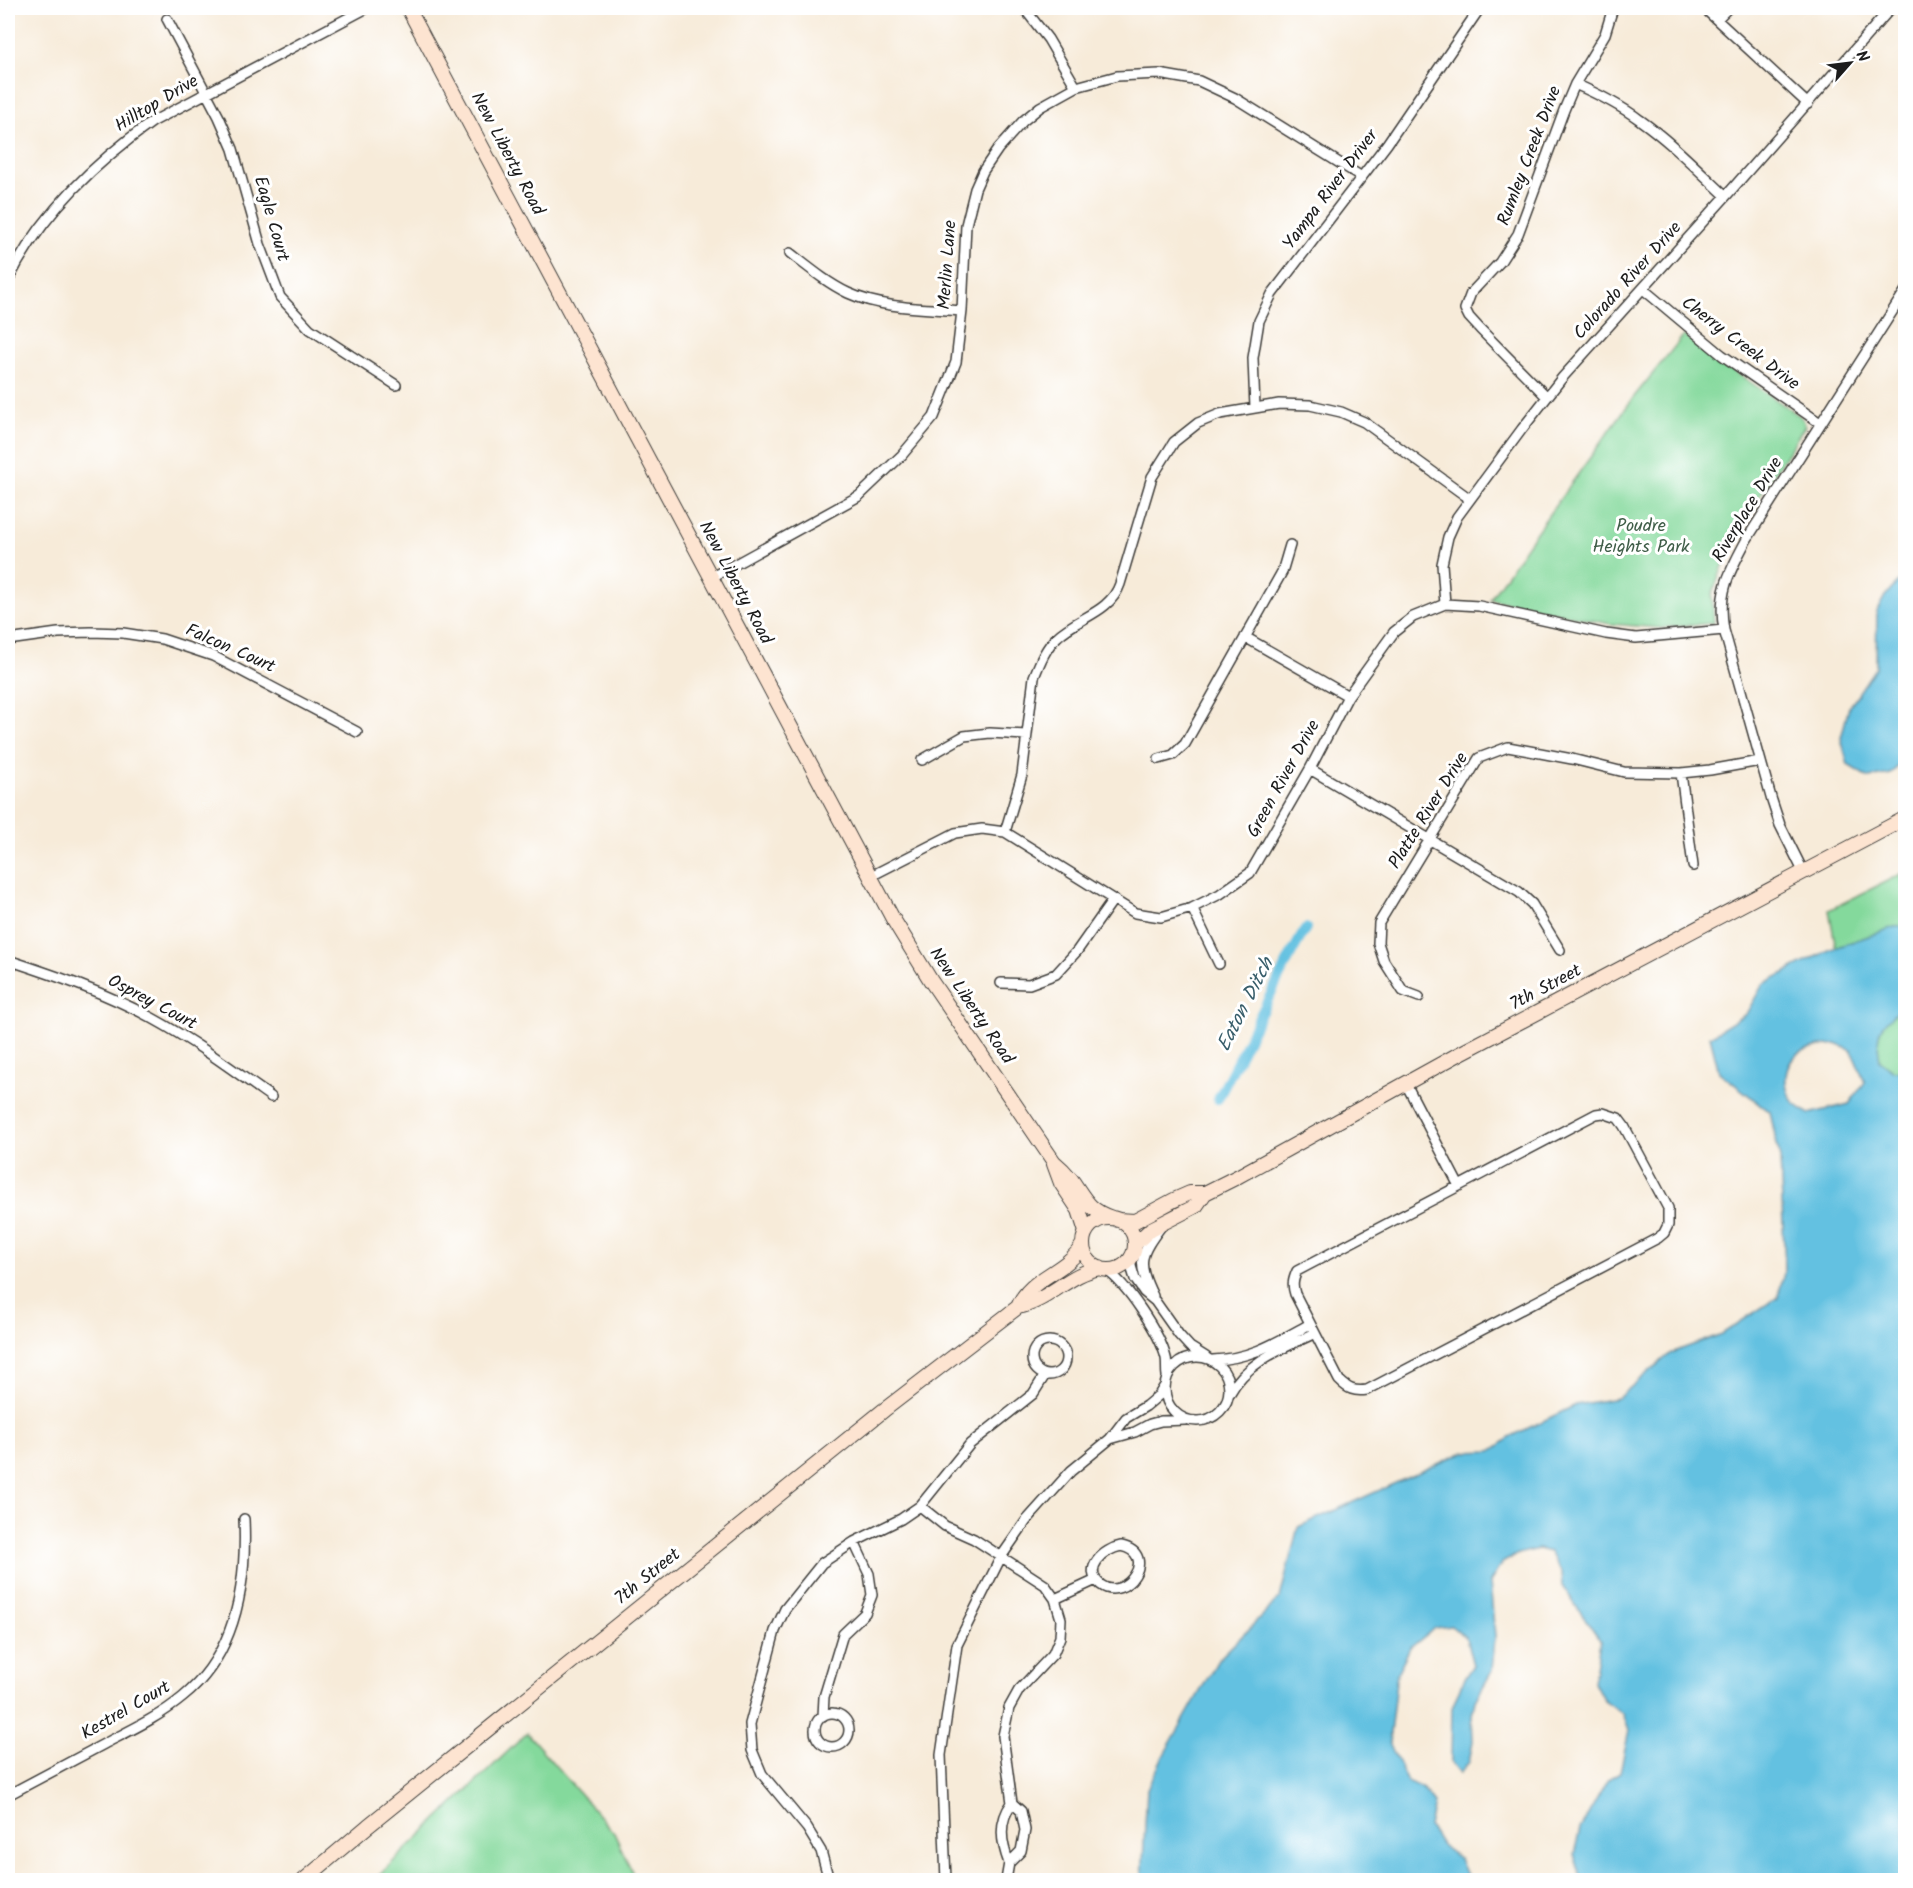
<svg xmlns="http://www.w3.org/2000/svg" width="1913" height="1888" viewBox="0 0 1913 1888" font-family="Kalam,sans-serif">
<rect width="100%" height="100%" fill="#fff"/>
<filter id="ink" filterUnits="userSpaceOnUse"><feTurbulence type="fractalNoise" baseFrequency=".0167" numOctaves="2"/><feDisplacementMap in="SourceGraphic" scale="12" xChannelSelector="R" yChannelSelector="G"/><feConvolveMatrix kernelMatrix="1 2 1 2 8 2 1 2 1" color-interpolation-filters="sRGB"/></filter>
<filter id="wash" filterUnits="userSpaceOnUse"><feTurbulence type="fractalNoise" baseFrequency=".008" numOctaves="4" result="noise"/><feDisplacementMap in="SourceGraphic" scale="24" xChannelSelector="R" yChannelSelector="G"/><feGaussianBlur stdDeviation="1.35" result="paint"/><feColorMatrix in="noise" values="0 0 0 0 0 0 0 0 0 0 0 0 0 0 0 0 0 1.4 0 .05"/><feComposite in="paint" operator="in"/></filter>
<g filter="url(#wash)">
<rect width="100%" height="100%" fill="#f7ebd9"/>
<path fill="#84d99c" stroke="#507a5c" stroke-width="1.5" d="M1684,335L1700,348L1800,416L1804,421L1805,426L1736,532L1712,595L1714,623L1660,628L1610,624L1490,599L1534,535L1633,398Z
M1905,872V1119L1845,998L1829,910Z
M527,1733L614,1833L636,1880H374Z"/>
<path fill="#63c1e1" stroke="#406e7e" stroke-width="1.5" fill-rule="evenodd" d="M1905,576V758L1891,774L1869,778L1848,765L1841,738L1849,707L1876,667L1877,611L1885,596Z
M1905,926V1004C1882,1026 1874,1027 1880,1061L1894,1071L1906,1072L1905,1880H1582L1574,1854L1580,1829L1608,1779L1620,1772L1629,1731L1623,1714L1604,1701L1594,1682L1600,1641L1562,1585L1561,1572L1550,1552L1538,1549L1518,1554L1502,1563L1490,1582L1495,1637L1492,1671L1475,1701L1472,1715L1473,1741L1469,1762L1460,1773L1451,1762L1452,1708L1463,1680L1473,1665L1466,1638L1451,1626L1435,1628L1410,1648L1397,1673L1389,1742L1407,1782L1422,1788L1434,1803L1429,1826L1441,1845L1460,1859L1469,1880H1142L1147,1789L1162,1758L1218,1660L1280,1598L1298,1527L1464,1452L1491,1451L1514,1435L1576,1405L1618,1398L1671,1353L1722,1334L1778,1297L1785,1269L1780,1158L1770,1112L1719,1072L1710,1036L1746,1014L1763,984L1829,950L1894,927ZM1836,1044L1851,1050L1865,1082L1849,1104L1809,1114C1805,1111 1798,1107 1794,1103C1780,1084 1784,1057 1808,1049C1817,1046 1827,1045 1836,1044Z"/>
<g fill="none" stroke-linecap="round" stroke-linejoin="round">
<path stroke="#63c1e1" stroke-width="10" d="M1218,1099C1248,1042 1274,983 1306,928"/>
</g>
</g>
<g filter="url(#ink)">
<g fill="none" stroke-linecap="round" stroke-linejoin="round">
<g stroke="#3d3b38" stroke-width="12">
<path id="street" d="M1024,8L1048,39L1076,87
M1704,8L1808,104
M167,19L219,117L233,149L260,244L280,297L310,329L396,385
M1717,19L1728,8
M1575,84C1598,94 1620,105 1640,120C1671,142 1698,170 1726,196
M790,253C808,267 827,283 848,293C883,309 925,308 962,311
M8,281C40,215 93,164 152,122L367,8
M1643,289L1722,355L1820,423
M1547,397L1480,329L1469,317L1465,309L1471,293L1500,262L1518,234L1564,110L1575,84L1605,34L1613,8
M1255,408L1253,358L1259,321L1272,294L1387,144L1480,8
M712,577L859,496L902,455L934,417L956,362L962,311L966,225L975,189L983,171L998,149L1023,121L1040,107L1076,87L1117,76L1159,74L1199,81L1235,98L1362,177
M1445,604L1442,564L1448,537L1457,517L1522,429L1562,378L1726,196L1891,8
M1245,637L1348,696
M8,640L58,633L91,632L123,633L162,639L213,656L357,732
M1159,759L1173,755L1185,744L1282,572L1290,545
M922,760L964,736L990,733L1026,735
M1310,769L1519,892L1532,904L1560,950
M1681,773L1693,866
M1005,832L1022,775L1034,677C1040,662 1046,647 1057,637C1078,617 1110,613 1120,584L1152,477L1174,442L1198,423L1220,414L1279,404L1310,405L1341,412L1364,422L1470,499
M1804,873L1780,825L1772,801L1724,630C1717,592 1730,571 1747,539L1906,290
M871,876L955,833L982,829L1005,832L1135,913L1161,917L1192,908L1220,894L1250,873L1310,769L1348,696L1394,632L1413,617L1445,604L1479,606L1606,634L1636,638L1724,630
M1192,908L1219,964
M8,960C57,976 106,993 152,1018C194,1041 232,1069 271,1097
M1001,983L1029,984L1056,974L1077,951L1113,900
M1419,997L1403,991L1384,961L1378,943L1379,923L1479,758L1508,747L1572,759L1624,772L1681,773L1710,770L1760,761
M1406,1084L1459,1186
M1603,1113L1618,1118L1624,1126L1668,1208V1225L1664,1233L1658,1238L1367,1390C1354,1392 1348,1389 1339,1380L1295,1294C1292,1285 1293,1280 1297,1271L1596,1114Z
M1132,1256L1131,1266L1135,1279L1144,1292L1155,1301L1179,1335L1190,1347L1206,1357
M1106,1270C1126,1283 1160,1333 1166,1358C1167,1363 1166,1370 1167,1376
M1153,1296C1136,1261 1140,1255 1162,1225
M1032 1358a17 17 0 1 1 34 0a17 17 0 1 1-34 0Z
M1165 1389a32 32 0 1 1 64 0a32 32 0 1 1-64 0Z
M1213,1360C1251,1359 1277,1342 1310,1324
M1230,1393C1247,1361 1284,1348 1315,1333
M1110,1439L1135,1432L1150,1424L1161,1421L1185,1420
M920,1506L945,1526L974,1539L1045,1585L1055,1599L1061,1619L1060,1637L1053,1654L1019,1690L1009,1708L1003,1736L1012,1803L1021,1811L1025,1830L1021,1851L1009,1863C1001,1842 998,1822 1012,1803
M1121,1546C1160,1554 1125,1603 1101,1585C1081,1569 1104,1549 1121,1546Z
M1055,1599L1096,1580
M815 1730a17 17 0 1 1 34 0a17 17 0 1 1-34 0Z
M823,1716L824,1697L843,1634L865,1613L872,1595L869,1574L854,1542
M8,1795C40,1778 72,1761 104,1744C131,1730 159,1717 183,1697C236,1654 247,1584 244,1519
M829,1880L821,1851L807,1828L762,1774L752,1750L750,1724L775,1631L785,1609L822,1563L854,1542L901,1519L920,1506L970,1444L1033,1394L1045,1375
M946,1880L941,1755L957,1645L1001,1557L1026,1521L1071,1471L1110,1439L1126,1418L1146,1406L1159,1395L1164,1387
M1006,1880L1009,1863"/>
</g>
<g stroke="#3d3b38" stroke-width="16">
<path id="secondary" d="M408,8L893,919L931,981L1054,1162C1060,1167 1066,1173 1071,1179C1085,1199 1088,1210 1112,1218
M1054,1164L1061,1183L1079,1210L1086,1232
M1083 1244a26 26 0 1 1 52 0a26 26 0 1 1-52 0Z
M1118,1220L1135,1221L1174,1200L1190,1193H1205L1235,1178L1459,1054L1906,818
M1135,1244L1151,1229L1196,1206L1205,1193
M1018,1307C1030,1276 1067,1273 1083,1244
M304,1880L368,1826L884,1410L1018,1307C1049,1301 1069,1273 1100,1268"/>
</g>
<use href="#street" stroke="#fff" stroke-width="9"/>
<use href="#secondary" stroke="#fde4d1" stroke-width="14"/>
</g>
</g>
<g text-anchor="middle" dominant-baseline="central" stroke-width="6" stroke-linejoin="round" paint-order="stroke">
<g font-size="18" fill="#1c1c1c" stroke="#fff">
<text transform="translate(157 104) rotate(-31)">Hilltop Drive</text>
<text transform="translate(507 154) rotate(62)">New Liberty Road</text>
<text transform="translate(1530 156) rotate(-69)">Rumley Creek Drive</text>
<text transform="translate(1331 190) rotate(-53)">Yampa River Driver</text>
<text transform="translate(271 219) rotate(74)">Eagle Court</text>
<text transform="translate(948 265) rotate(-86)">Merlin Lane</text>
<text transform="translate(1628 281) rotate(-48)">Colorado River Drive</text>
<text transform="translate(1740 344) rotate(37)">Cherry Creek Drive</text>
<text transform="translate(1748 510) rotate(-59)">Riverplace Drive</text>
<text transform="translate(735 583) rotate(62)">New Liberty Road</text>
<text transform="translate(230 649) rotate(24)">Falcon Court</text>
<text transform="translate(1284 779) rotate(-61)">Green River Drive</text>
<text transform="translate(1429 811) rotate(-58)">Platte River Drive</text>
<text transform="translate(1546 988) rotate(-28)">7th Street</text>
<text transform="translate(152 1003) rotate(28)">Osprey Court</text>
<text transform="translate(971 1006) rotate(56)">New Liberty Road</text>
<text transform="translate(648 1577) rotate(-39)">7th Street</text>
<text transform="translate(126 1711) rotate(-30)">Kestrel Court</text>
</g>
<g font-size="18" fill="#405e49" stroke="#fff">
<text x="1641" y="526">Poudre<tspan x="1641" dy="21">Heights Park</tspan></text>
</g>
<g font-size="20" font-style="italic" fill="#385e6b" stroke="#fff">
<text transform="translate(1246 1005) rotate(-63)">Eaton Ditch</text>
</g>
</g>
<rect width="1913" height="1888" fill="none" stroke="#fff" stroke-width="30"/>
<g transform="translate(1850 63) rotate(62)" stroke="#ffffff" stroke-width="4.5" paint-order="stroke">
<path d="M0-4.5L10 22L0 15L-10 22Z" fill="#1c1c1c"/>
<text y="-9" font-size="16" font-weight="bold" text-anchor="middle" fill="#1c1c1c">N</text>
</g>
</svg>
